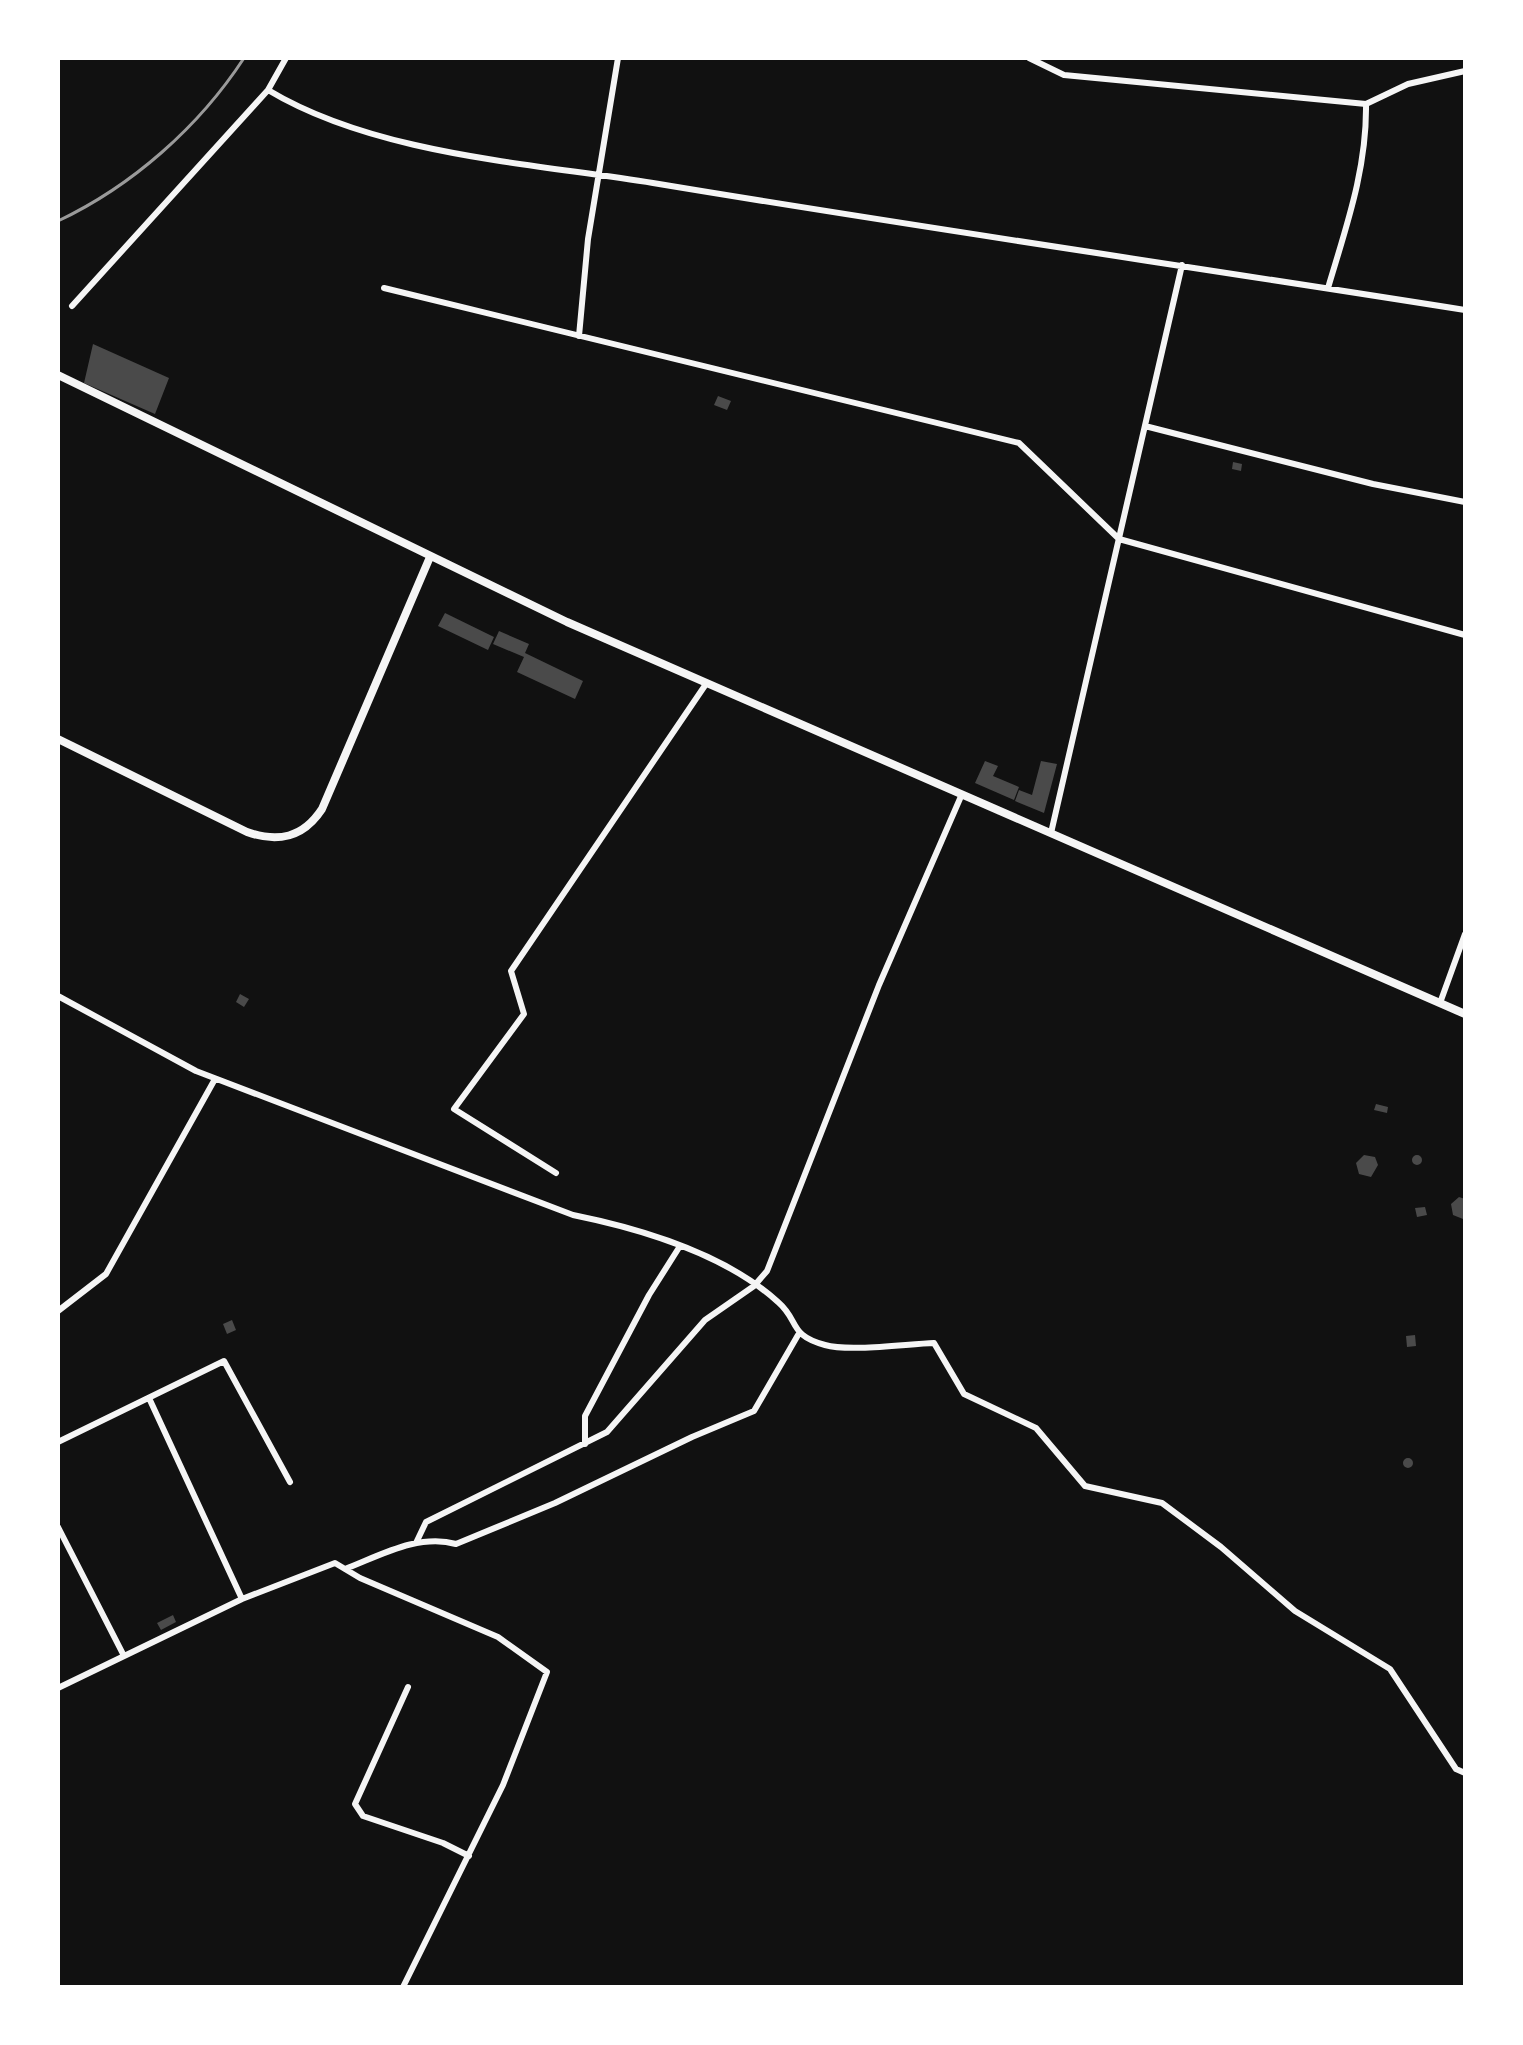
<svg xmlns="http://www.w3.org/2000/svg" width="1523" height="2045" viewBox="0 0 1523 2045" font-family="'Source Serif 4',serif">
<rect width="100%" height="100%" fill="#111"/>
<path fill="#4a4a4a" d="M93,344L169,378L155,414L84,383Z
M718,396L731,401L727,410L714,405Z
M1233,462L1242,464L1241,471L1232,469Z
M445,613L494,637L488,650L438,626Z
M499,631L529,644L525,653L583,681L575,699L517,672L524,657L493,644Z
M985,761L998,766L993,776L1019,787L1014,800L975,783Z
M1041,761L1057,764L1044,813L1015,801L1019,790L1032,795Z
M240,994L249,999L244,1007L236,1002Z
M1376,1104L1388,1107L1387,1113L1374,1110Z
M1412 1160a5 5 0 1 1 10 0a5 5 0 1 1-10 0Z
M1364,1155L1375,1157L1378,1165L1371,1177L1359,1174L1356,1163Z
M1459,1197L1465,1199L1463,1219L1453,1215L1451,1204Z
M1425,1207L1427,1215L1417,1217L1415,1208Z
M232,1320L236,1330L227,1334L223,1324Z
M1415,1335L1416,1346L1407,1347L1406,1336Z
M1403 1463a5 5 0 1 1 10 0a5 5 0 1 1-10 0Z
M173,1615L176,1622L161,1630L157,1623Z"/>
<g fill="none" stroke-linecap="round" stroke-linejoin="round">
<path stroke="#f5f5f5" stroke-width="6" d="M1029,58L1064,75L1366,104L1408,84L1465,71
M268,90C376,155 531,163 653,183C923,228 1194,267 1465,310
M384,288L1019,443L1119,539L1465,635
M1328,288C1346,227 1367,169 1366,104
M72,306L268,90L286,58
M579,336L588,239L618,58
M1145,426L1373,484L1465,502
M1051,833L1182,265
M58,996L196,1071L573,1215C642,1229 724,1253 778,1302C800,1321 788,1335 825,1345C849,1352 906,1344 934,1343L964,1394L1036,1428L1085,1486L1162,1503L1221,1547L1295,1611L1390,1669L1456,1769L1465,1773
M1440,1003L1465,934
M556,1173L454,1109L524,1014L511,971L706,684
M58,1311L106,1274L215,1079
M149,1398L242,1599
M58,1442L224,1361L290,1482
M585,1444V1416L649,1295L680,1246
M58,1527L124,1656
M416,1543L426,1522L607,1432L705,1320L754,1286L767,1271L879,985L962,794
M345,1569C379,1556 419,1533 456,1544L555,1503L692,1437L754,1411L798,1335
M408,1687L355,1804L363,1816L443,1843L469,1856
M58,1688L242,1599L335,1563L360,1578L498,1637L547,1672L503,1785L403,1987"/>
<path stroke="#f5f5f5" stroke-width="8" d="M58,375L567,622L1465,1014
M58,739L247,832C278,843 303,838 322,809L430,557"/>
<path stroke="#9a9a9a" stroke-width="3" d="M58,221C132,186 199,127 244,58"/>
</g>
<rect width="1523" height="2045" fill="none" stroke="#ffffff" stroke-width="120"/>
</svg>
